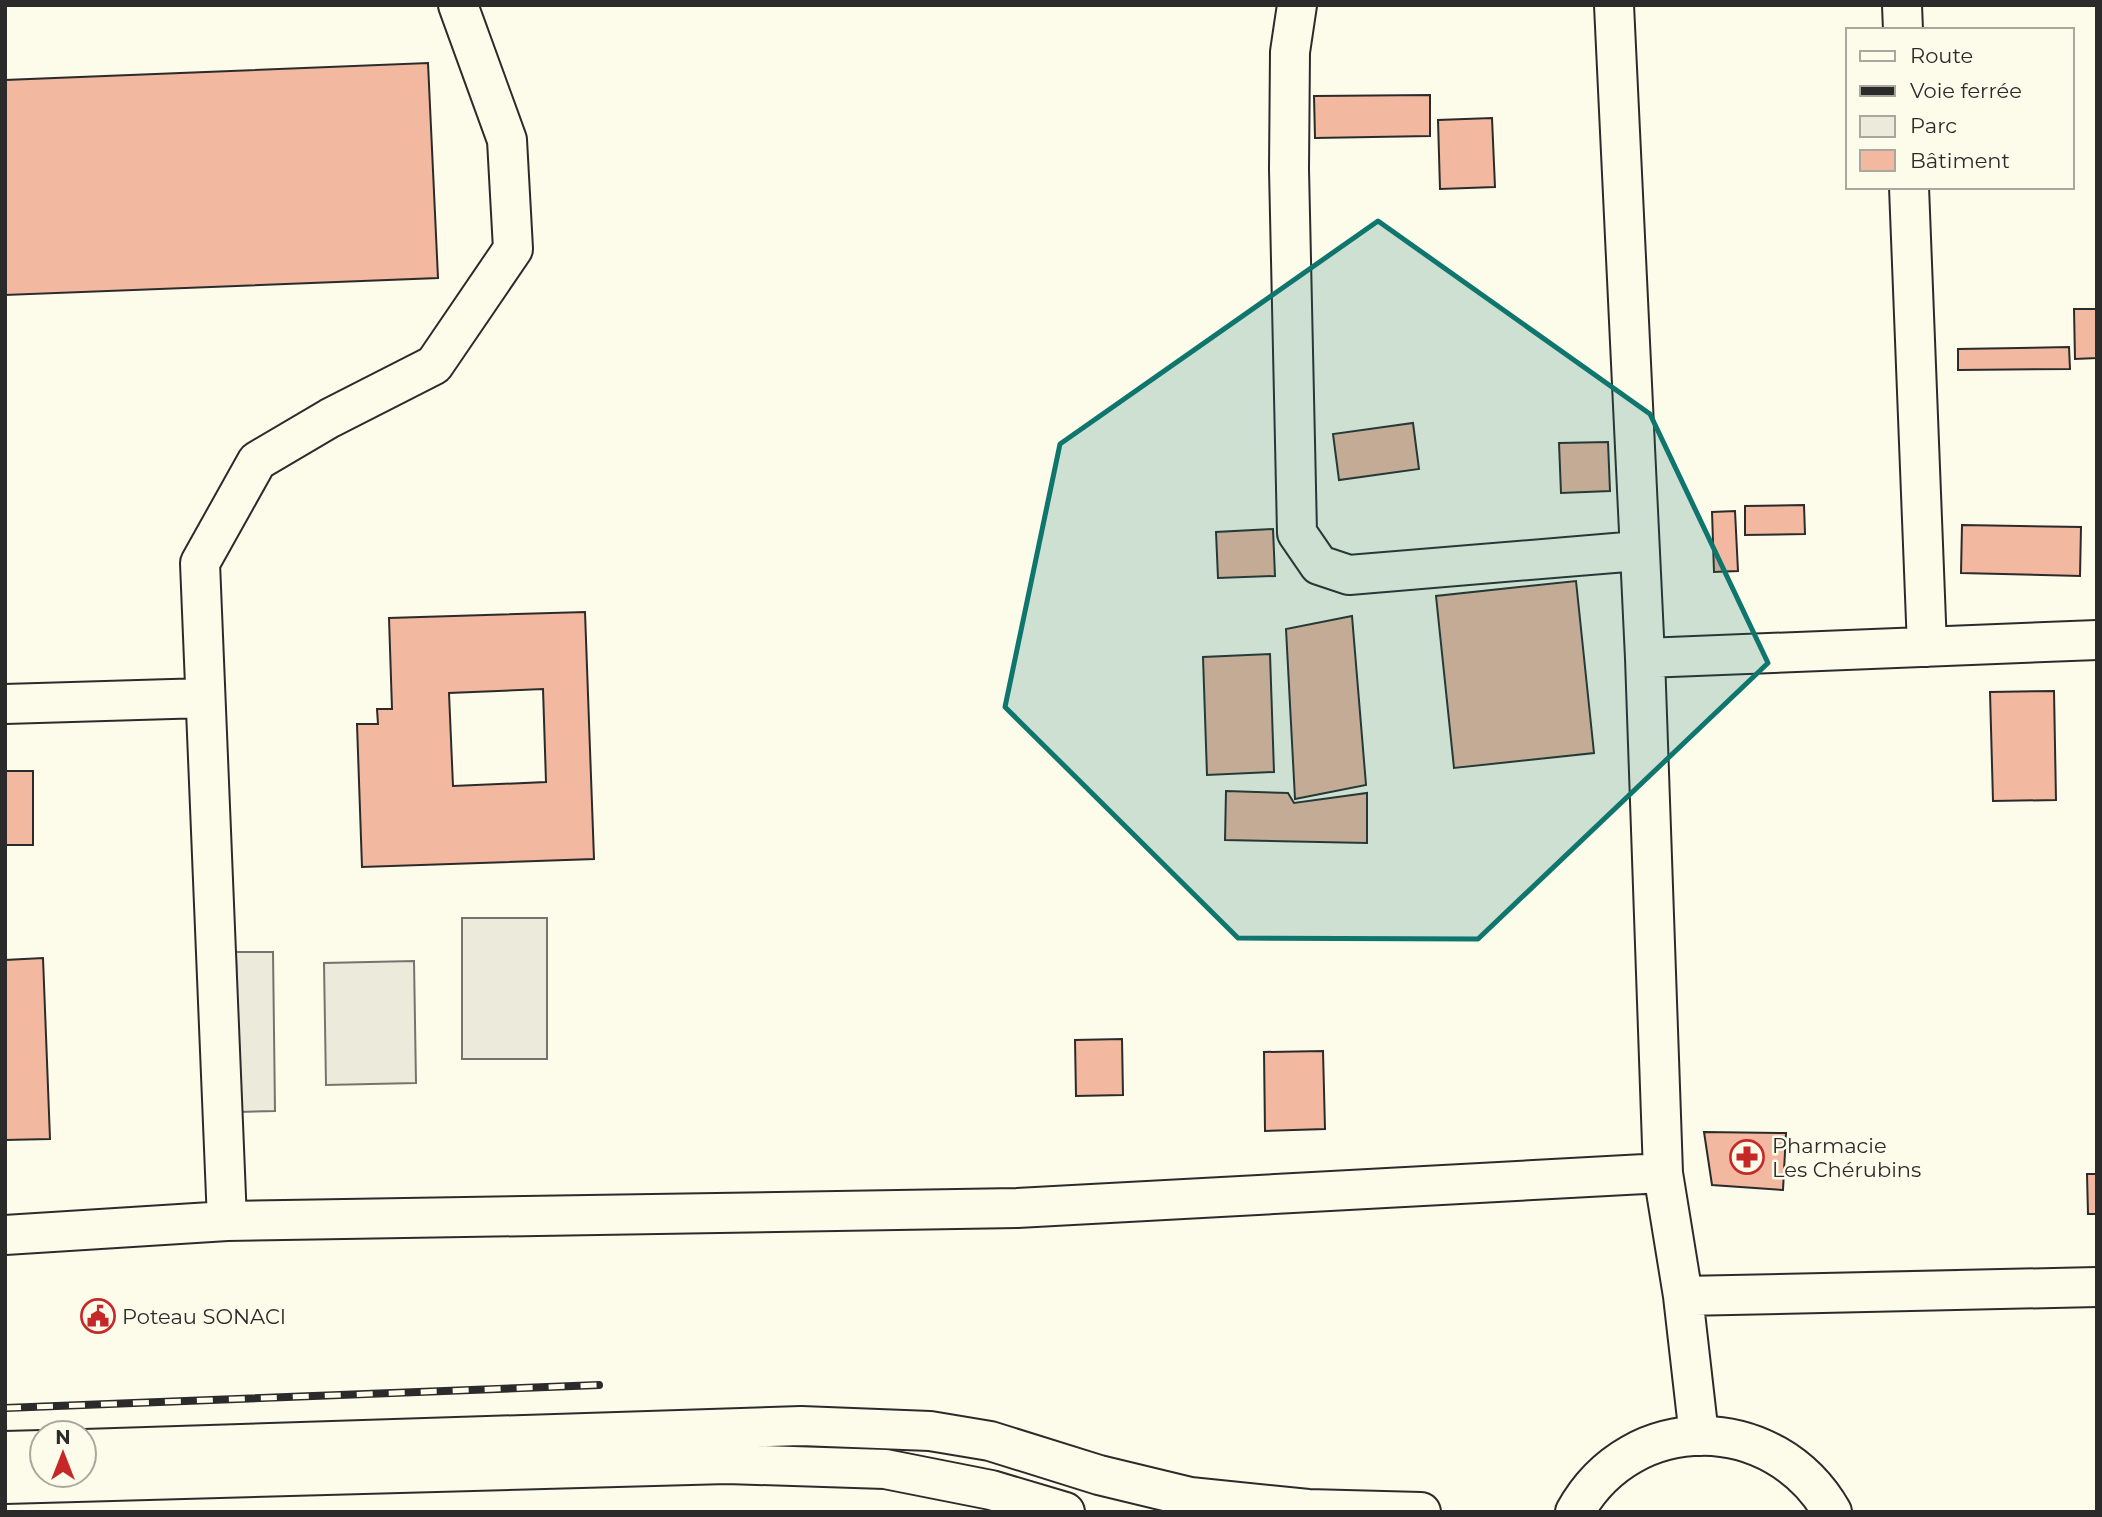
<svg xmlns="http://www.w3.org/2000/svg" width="2102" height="1517" viewBox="0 0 2102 1517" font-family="Montserrat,sans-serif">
<rect width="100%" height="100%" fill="#fdfbea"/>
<path fill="#ecebdb" stroke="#74746e" stroke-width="2" d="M462,918H547V1059H462Z
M414,961L416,1083L326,1085L324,963Z"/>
<path fill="#eceadb" stroke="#74746e" stroke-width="2" d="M236,952H273L275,1111L239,1112Z"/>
<path fill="#f2b8a0" stroke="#2b2b2b" stroke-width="2" fill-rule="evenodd" d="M428,63L438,278L5,295V80Z
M1430,95V136L1315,138L1314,96Z
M1492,118L1495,187L1440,189L1438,120Z
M2074,309H2097V358L2075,359Z
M2069,347L2070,369L1958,370V349Z
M1413,423L1419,469L1339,480L1333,434Z
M1608,442L1610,491L1561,493L1559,443Z
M1804,505L1805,534L1745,535V506Z
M1735,511L1738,571L1714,572L1712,512Z
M1962,525L2081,527L2080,576L1961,573Z
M1273,529L1275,576L1218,578L1216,532Z
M1576,581L1594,753L1454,768L1436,596Z
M585,612L594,859L362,867L357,724H378L377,709H392L389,618ZM543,689L546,782L453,786L449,693Z
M1352,616L1366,785L1295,799L1286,629Z
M1270,654L1274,772L1207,775L1203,657Z
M2054,691L2056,800L1993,801L1990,692Z
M5,771H33V845H5Z
M1226,791L1288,793L1294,803L1367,793V843L1225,840Z
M43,958L50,1139L5,1140V960Z
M1122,1039L1123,1095L1076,1096L1075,1040Z
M1323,1051L1325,1129L1265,1131L1264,1052Z
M1704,1132L1786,1133L1783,1190L1712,1185Z
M2087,1174H2097V1214H2088Z"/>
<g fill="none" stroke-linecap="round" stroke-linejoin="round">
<g stroke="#2b2b2b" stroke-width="42">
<path id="minor" d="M1297,5L1290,52L1289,169L1297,533L1319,565L1349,575L1638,551
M1614,5L1645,658L1663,1173L1683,1296L1699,1436
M1902,5L1903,30
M1909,187L1927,647
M1645,658L2097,640
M5,704L205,698
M227,1221L200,563L257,461L330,418L434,365L513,249L507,140L458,5
M5,1235L227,1221L1017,1208L1663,1173
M1683,1296L2097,1287
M84,1449L801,1426L930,1431L990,1441L1099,1475L1190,1497L1308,1509L1421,1512
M5,1451L42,1450"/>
</g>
<g stroke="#2b2b2b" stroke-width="42">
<path id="highway" d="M5,1484L727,1464L885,1469L991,1490L1065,1512
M1575,1512C1632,1409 1775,1412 1832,1512"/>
</g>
<use href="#minor" stroke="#fdfbea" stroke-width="38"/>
<use href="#highway" stroke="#fdfbea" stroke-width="38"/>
<g stroke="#2b2b2b" stroke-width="8">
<path id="rail" d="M5,1408L599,1385"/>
</g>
<use href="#rail" stroke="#fdfbea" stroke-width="5" stroke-dasharray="16" stroke-linecap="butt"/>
</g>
<path fill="#0f766e" fill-opacity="0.2" stroke="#0f766e" stroke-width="5" stroke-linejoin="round" d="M1378,221L1650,414L1768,663L1478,939L1238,938L1005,707L1060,444Z"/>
<defs>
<g id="pharmacy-ring" transform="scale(1.75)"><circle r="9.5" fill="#fdfbea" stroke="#c62828" stroke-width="1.5"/><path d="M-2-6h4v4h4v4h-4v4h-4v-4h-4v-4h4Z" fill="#c62828"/></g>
<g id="civic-ring" transform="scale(1.75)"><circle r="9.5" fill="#fdfbea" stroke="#c62828" stroke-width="1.5"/><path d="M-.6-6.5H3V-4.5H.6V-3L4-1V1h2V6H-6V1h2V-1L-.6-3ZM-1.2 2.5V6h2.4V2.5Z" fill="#c62828"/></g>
</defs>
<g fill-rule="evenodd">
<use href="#pharmacy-ring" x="1747" y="1157"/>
<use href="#civic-ring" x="98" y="1316"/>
</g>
<g text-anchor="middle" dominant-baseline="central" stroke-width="5" stroke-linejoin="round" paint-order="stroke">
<g font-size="21" fill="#2b2b2b" stroke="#fdfbea" text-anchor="start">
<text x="1772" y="1145">Pharmacie<tspan x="1772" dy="24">Les Chérubins</tspan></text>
<text x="122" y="1316">Poteau SONACI</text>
</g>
</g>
<rect width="2102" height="1517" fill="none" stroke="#2b2b2b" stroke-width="14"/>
<rect x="1846" y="28" width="228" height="161" fill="#fdfbea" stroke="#a9a89e" stroke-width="2"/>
<rect x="1860" y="51" width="35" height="10" fill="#fdfbea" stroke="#a9a89e" stroke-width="2"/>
<text x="1910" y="63" font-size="21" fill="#2b2b2b">Route</text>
<rect x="1860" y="86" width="35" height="10" fill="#2b2b2b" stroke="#a9a89e" stroke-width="2"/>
<text x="1910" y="98" font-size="21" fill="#2b2b2b">Voie ferrée</text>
<rect x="1860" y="116" width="35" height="21" fill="#ecebdb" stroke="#a9a89e" stroke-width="2"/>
<text x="1910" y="133" font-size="21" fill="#2b2b2b">Parc</text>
<rect x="1860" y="150" width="35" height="21" fill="#f2b8a0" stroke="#a9a89e" stroke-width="2"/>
<text x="1910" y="168" font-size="21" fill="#2b2b2b">Bâtiment</text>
<g transform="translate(63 1454)"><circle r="33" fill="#fdfbea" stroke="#a9a89e" stroke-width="2"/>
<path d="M0-5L12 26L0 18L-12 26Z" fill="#c62828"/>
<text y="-10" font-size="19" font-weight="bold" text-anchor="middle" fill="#2b2b2b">N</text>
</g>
</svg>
